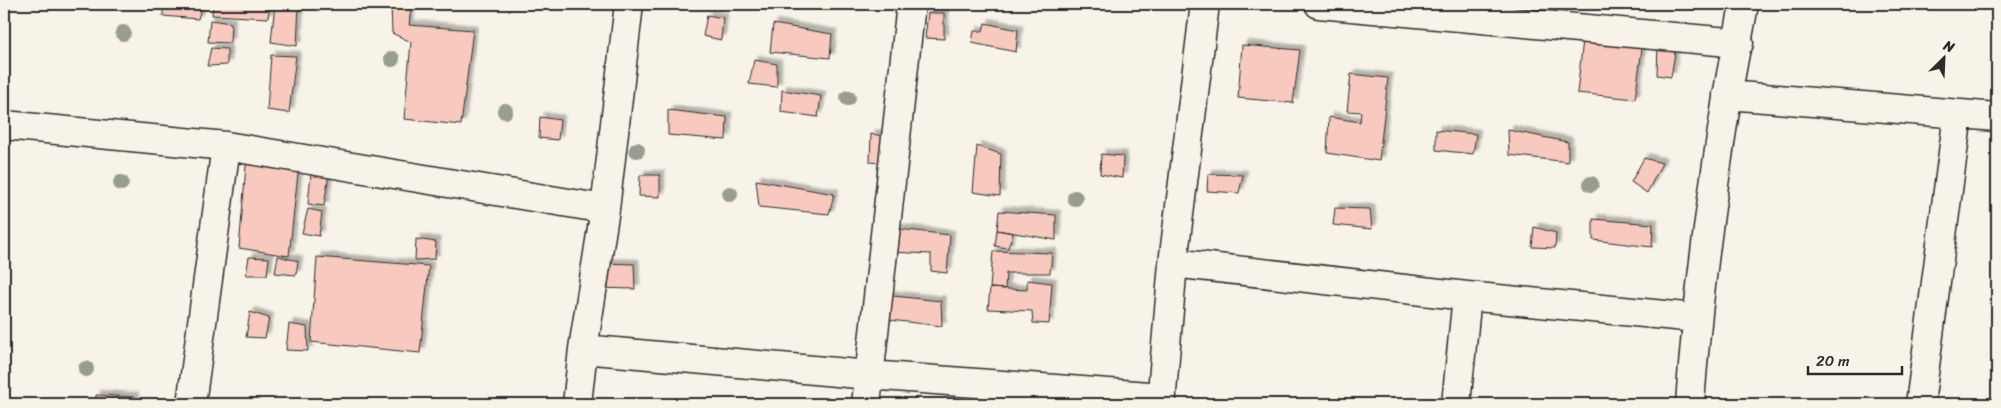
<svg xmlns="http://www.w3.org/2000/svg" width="2001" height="408" viewBox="0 0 2001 408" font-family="Sriracha,sans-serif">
<defs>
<filter id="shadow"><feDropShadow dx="4.5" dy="-4.5" stdDeviation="1" flood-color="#0004"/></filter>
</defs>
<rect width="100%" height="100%" fill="#f7f3e8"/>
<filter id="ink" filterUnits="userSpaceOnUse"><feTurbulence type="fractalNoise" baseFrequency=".02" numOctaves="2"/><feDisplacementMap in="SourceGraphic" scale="10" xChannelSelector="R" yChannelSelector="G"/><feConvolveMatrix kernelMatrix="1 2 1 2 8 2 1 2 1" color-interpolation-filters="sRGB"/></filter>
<g filter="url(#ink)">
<path fill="#f8c9be" stroke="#2b2b2b" filter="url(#shadow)" d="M163,4H202L198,19L163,16Z
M213,4H270L268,18L212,15Z
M275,4H299L297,46L271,42Z
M391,4L411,7L409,25L473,30L461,125L404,119L411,42L392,33Z
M928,13H944V39L925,38Z
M707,15L723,18L721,40L703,36Z
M210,20L231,23L230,43L208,42Z
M985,23L1018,30L1016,52L972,43L974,31H983Z
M773,24L832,34L830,58L770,52Z
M1584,31L1643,41L1635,99L1577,93Z
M1658,43L1676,46L1671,77L1657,75Z
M1242,45L1300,50L1293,103L1238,98Z
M211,48L227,49V65L207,66Z
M271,55L296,56L289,113L267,110Z
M754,60L777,64V87L749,84Z
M1351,74L1388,78L1379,161L1327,153L1329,117L1360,122L1361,112L1347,111Z
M782,90L821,96L818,117L781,112Z
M668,110L727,117L726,140L668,135Z
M540,117L560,120L558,140L539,138Z
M1436,130L1476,134L1473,154L1436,150Z
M1508,130L1568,142V162L1509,155Z
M871,134L891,137L890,164L870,162Z
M977,146L1001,154L1000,196L973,192Z
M1101,154L1123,156L1122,178L1100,174Z
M247,155L299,164L289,256L239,248Z
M1644,158L1662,163L1647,193L1631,182Z
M312,163L330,167L324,206L308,204Z
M1208,174L1243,175L1239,193L1207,191Z
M640,175H660V197L639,196Z
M756,180L834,194L829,214L759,207Z
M1335,208L1370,209L1372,229L1333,225Z
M308,209L322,212L319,236L302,233Z
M999,211L1056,215V240L997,230Z
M1593,219L1653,224L1652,247L1593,240Z
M1534,227L1556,233L1555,248L1532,247Z
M890,228L950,235L947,273L931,271V254L891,252Z
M997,230L1013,233L1008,248L995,246Z
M416,239L436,242L435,259L415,260Z
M993,251L1052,253L1050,273H1006L1005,289L990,288Z
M278,256L298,261L296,275L275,273Z
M249,257L269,258L267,275H246Z
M317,257L429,266L420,353L311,342Z
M598,263L634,264L635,289L596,288Z
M1027,280L1052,283L1049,324L1033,323L1032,311L988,309L990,288L1027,290Z
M884,295L941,301L942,326L881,319Z
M250,312L269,318L265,338L246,337Z
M289,324L307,327L308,351L286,350Z
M96,395L134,397V404H96Z"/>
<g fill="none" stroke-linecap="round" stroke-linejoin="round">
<g stroke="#2b2b2b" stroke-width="31">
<path id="minor" d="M1319,4L1739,43
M1727,95L1997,117
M4,125L226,146L605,209
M1173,263L1467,296L1696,318
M583,349L869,375L1162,397
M191,404L226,146
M577,404L583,349L605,209L629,4
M866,404L911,4
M1161,404L1173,263L1205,4
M1456,404L1467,296
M1690,404C1697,302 1711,199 1727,98C1732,66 1739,35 1744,4
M1920,404L1958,114"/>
</g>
<use href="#minor" stroke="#f7f3e8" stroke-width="28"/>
</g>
<g fill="#989d8f">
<circle cx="123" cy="33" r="8"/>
<circle cx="392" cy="59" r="8"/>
<circle cx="848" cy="98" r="8"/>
<circle cx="505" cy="111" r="8"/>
<circle cx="637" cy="150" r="8"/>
<circle cx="121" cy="183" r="8"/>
<circle cx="1591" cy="184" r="8"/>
<circle cx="730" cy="194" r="8"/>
<circle cx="1075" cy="198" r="8"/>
<circle cx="86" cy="369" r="8"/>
</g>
</g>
<rect width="2001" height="408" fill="none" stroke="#f7f3e8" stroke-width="20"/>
<rect x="10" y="10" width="1981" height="388" fill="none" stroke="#2b2b2b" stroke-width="2" filter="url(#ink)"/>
<g transform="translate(1944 58) rotate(24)" stroke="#f7f3e8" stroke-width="4" paint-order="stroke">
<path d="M0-4L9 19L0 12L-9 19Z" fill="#2b2b2b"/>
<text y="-8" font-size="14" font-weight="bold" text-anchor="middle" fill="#2b2b2b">N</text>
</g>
<path d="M1808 366v8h94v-8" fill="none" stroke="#2b2b2b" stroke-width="2.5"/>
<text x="1816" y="366" font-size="15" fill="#2b2b2b" stroke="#f7f3e8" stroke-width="4" paint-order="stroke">20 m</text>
</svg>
